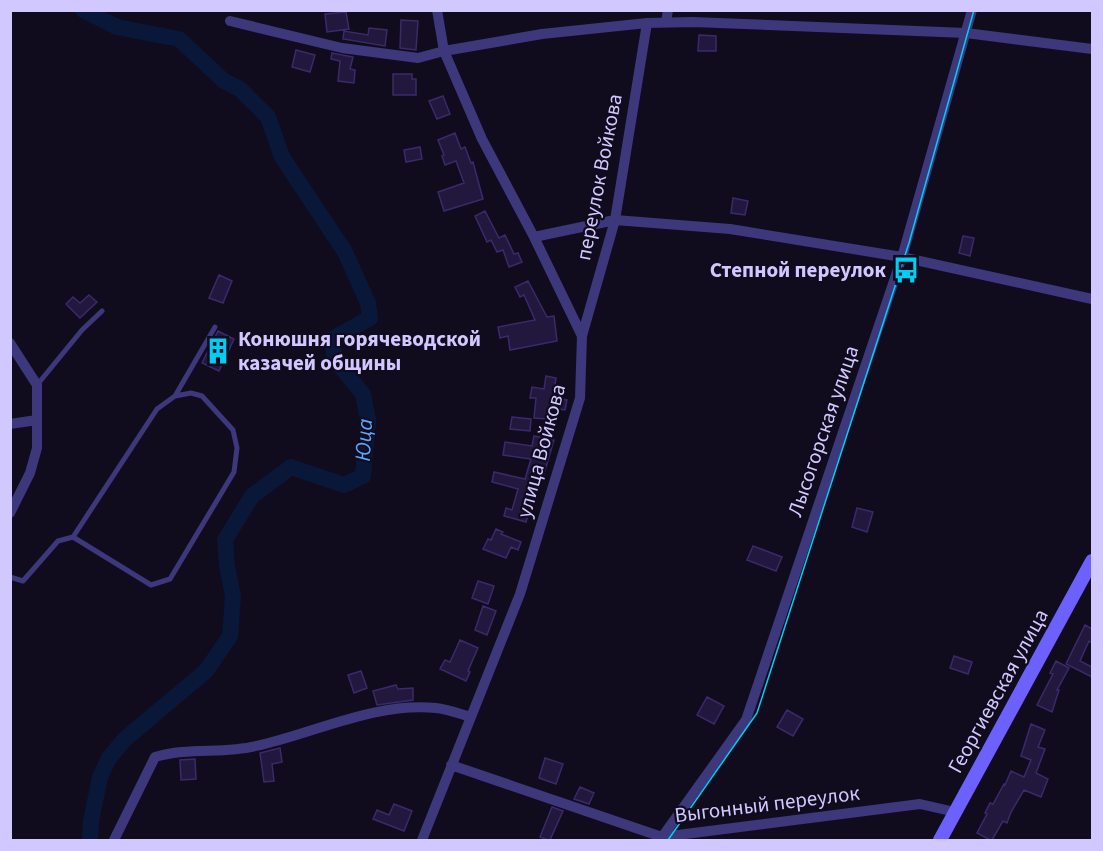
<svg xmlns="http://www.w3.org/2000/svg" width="1103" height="851" viewBox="0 0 1103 851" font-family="'Source Sans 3',sans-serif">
<rect width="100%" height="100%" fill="#100c1d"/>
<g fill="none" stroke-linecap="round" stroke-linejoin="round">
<path stroke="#091839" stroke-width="16" d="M83,10L117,27L179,39L224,81L240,89L268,117L282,157L345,252L368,303L370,318L332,339L335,360L363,394L368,420L363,476L344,485L291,467L252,496L225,540L227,566L233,596L230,636L206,671L125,739L109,758L100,777L91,821L90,840"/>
</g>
<path fill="#22183e" stroke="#3a2a6a" stroke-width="1.5" d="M346,12L349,29L327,32L325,14Z
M401,20L418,21L416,50L400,48Z
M369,28L387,30L385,46L343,39L344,31L368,35Z
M699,35L716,36V51H698Z
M296,50L315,55L310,72L292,67Z
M332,53L353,57L350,69L355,70L354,83L338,81L340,61L331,59Z
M393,74H412V79H416V95H393Z
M443,96L450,114L437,119L429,101Z
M455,133L461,149L465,147L471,163L473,162L483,199L444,211L438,192L464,183L456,161L445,165L442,156L444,155L438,140Z
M420,147L422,159L406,162L404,150Z
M733,198L748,201L745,215L731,213Z
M485,211L499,238L505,235L514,254L518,253L522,262L509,267L503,250L497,252L491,240L487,242L475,216Z
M963,236L974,238L970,256L959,253Z
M219,275L232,281L223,303L209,298Z
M528,281L547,317L554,316L557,341L510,350L508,336L500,338L498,327L535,320L524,295L520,297L515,287Z
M89,295L97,302L80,318L66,304L73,297L80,303Z
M218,331L234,339L219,371L202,363Z
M546,376L556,378L553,398L567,400L565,410L548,408L547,419L534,418L536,398H530L532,387L544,389Z
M512,417L531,419L530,431L510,429Z
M534,436L554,440L543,477L540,476L535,494L534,493L526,522L504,516L506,508L512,510L518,489L492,482L494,472L525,479L531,459L503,455L505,442L532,446Z
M857,508L873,512L867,532L852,527Z
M496,529L503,532L501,534L521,542L518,550L511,547L506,558L483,549L488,539L491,540Z
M753,546L782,557L776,571L747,560Z
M478,581L494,586L488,604L472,598Z
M483,606L496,611L487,635L475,630Z
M1085,625L1092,629V643L1089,641L1080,661L1092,667V677L1066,664Z
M460,640L478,648L468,671L470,672L466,681L440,669L445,660L450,662Z
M954,656L972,662L968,674L950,668Z
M1056,661L1069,668L1057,690H1059L1052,712L1037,705L1053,674L1050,673Z
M361,671L367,688L354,693L348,675Z
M396,685L398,689L413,688V700L377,705L373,691Z
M707,697L724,706L714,724L697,715Z
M787,710L803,719L793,736L777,727Z
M1031,724L1045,730L1038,747L1045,749L1036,773L1048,779L1041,797L1024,790L1011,812L1007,823L1003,821L992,840H990L977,833L987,814L985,813L990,803L993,804L1004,784L1005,785L1011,771L1024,777L1031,760L1021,756Z
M280,748L282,762L272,764L274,781L264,782L260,753Z
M545,758L563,764L556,784L539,778Z
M195,759L196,779L181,780L180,760Z
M580,787L594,793L589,804L574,799Z
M394,804L412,811L404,831L373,819L377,810L389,815Z
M552,807L563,811L550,840H548L540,837Z"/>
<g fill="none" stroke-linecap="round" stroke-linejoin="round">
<path stroke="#3d377c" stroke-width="5" d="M37,385L82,330L102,311
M175,396L215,327
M10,577L23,581L58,541L73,537L157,409L175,396L191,393L202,396L233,430L237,448L234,472L170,579L151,585L73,537"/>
<path stroke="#3d377c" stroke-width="10" d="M230,21L342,48L418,58L444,51L542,34L647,23L693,22L966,33L1092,49
M666,22L668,10
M534,237L615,220L730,229L902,257L1092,299
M582,336L615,220L647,23
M10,343L37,385V448L30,473L10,513
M10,424L37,420
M451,765L662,837L920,804L955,812
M114,840L155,757C189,747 222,754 256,746C315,733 374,702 436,708C447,709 460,714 471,717
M422,840L520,594L580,398L582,336L534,237L482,139L444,51L437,10
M660,840L746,720L902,257L972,10"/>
<path stroke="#6c60fe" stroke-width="14" d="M940,840L1092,561"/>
<path stroke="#01cef2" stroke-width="1.5" d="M668,840L757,713L909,243L974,10"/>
</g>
<defs>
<g id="bus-bare" transform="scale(2.07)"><path d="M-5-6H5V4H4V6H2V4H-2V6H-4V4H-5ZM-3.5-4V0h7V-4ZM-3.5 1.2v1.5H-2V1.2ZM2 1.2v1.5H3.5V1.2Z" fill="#01cef2" stroke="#100c1d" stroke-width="2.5" paint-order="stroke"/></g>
<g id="building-bare" transform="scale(2.07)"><path d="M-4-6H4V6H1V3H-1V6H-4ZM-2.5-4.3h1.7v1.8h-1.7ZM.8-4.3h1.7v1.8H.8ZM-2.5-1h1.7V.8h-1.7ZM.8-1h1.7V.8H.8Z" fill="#01cef2" stroke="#100c1d" stroke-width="2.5" paint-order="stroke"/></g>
</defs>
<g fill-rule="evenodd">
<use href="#bus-bare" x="906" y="270"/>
<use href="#building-bare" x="218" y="351"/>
</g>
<g text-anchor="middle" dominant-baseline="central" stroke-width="4.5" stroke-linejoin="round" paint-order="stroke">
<g font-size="21" fill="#d1c8ff" stroke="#100c1d">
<text transform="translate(599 177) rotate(-79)">переулок Войкова</text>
<text transform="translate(823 431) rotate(-71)">Лысогорская улица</text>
<text transform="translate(541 451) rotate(-75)">улица Войкова</text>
<text transform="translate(998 691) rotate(-61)">Георгиевская улица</text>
<text transform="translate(767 804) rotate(-7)">Выгонный переулок</text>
</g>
<g font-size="21" font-weight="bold" fill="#d1c8ff" stroke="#100c1d" text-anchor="end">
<text x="886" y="270">Степной переулок</text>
<text x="238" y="339" text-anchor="start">Конюшня горячеводской<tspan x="238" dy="24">казачей общины</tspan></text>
</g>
<g font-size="22" font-style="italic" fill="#57a8fe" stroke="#100c1d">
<text transform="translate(364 440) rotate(-87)">Юца</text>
</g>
</g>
<rect width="1103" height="851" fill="none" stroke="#d1c8ff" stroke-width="24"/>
</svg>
